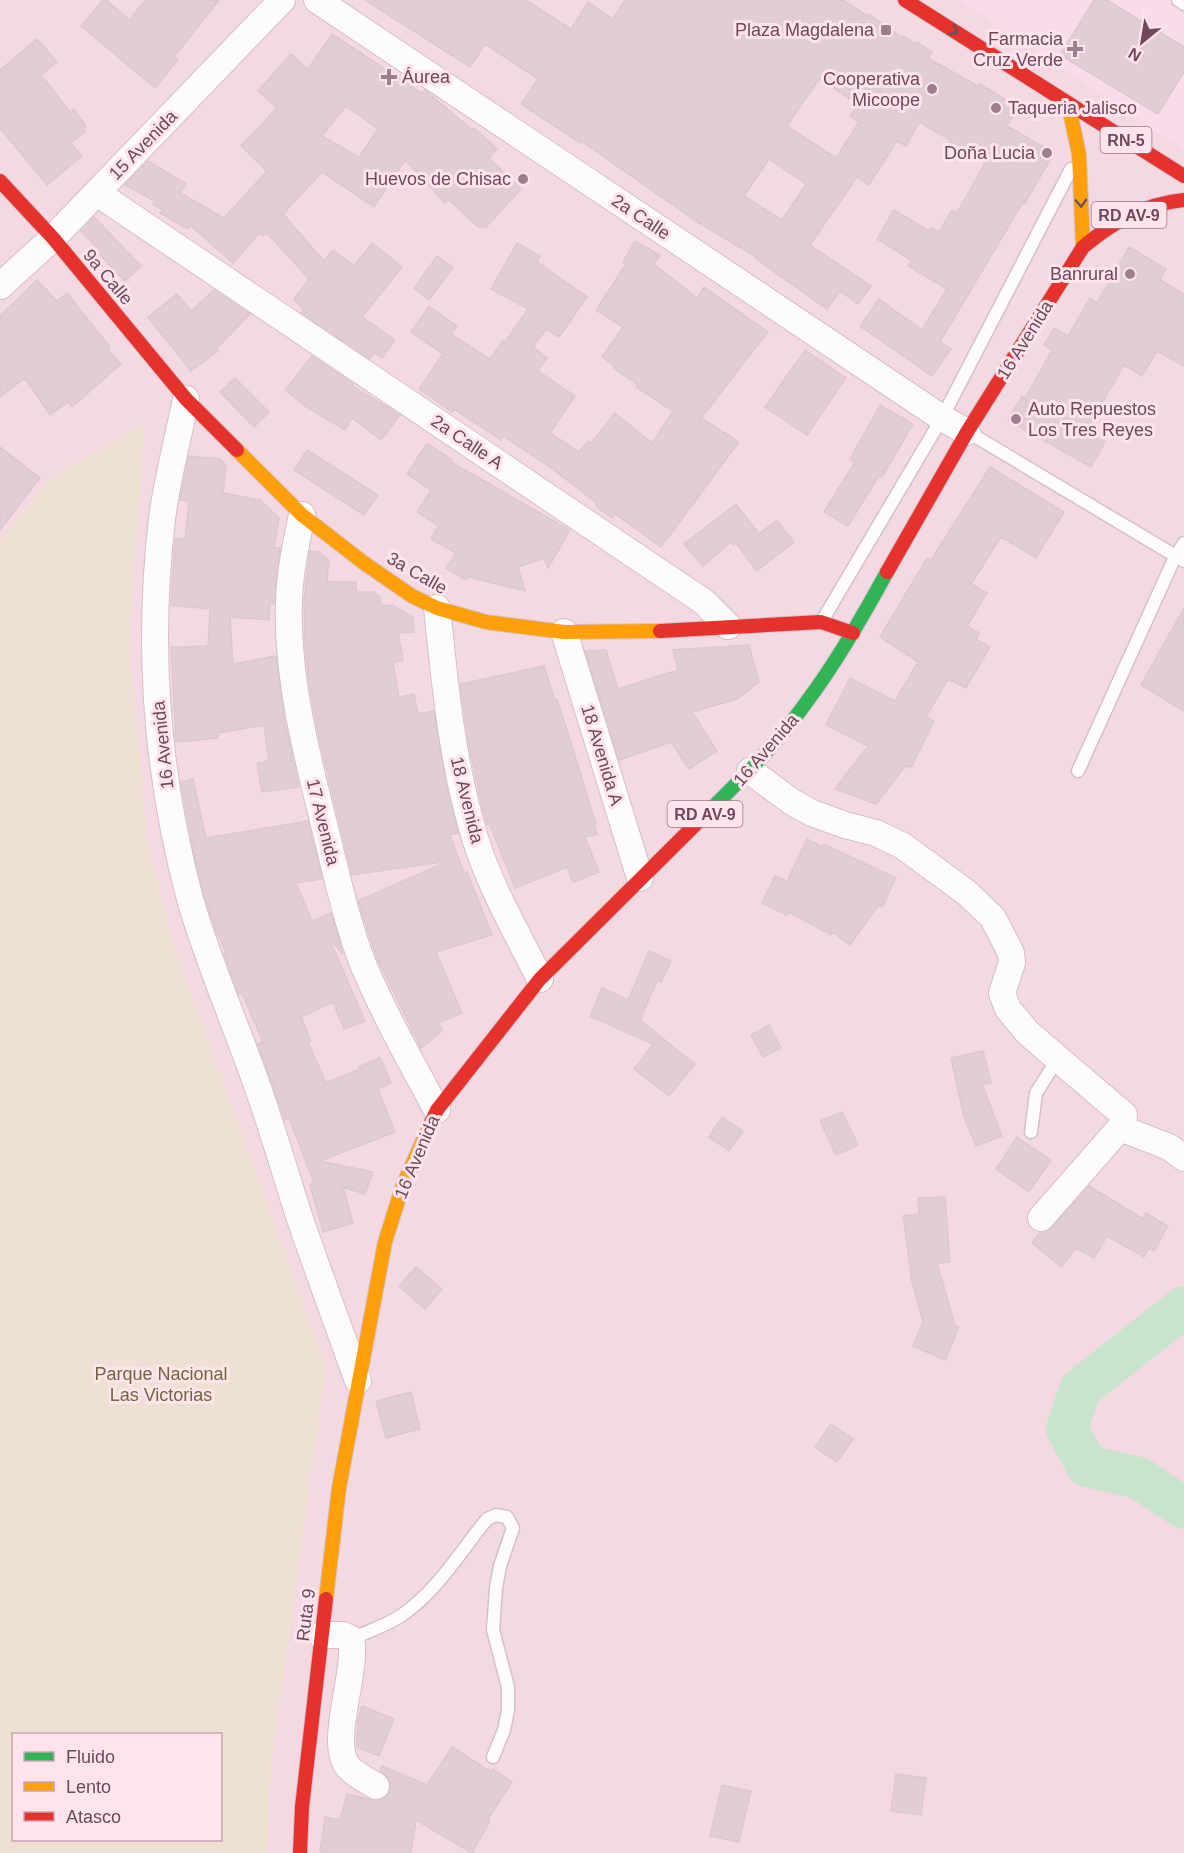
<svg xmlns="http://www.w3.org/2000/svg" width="1184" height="1853" viewBox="0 0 1184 1853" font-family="Arial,sans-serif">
<rect width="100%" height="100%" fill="#f5e5ea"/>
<path fill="#f5d9e2" d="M0,0H1184V1853H267L268,1790L173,942L148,847L129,646L145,424L49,479L2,539L0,537Z"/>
<path fill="#f9dbeb" d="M959,0H1184V150Z"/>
<path fill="#eee0d2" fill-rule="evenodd" d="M145,423L129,646L148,847L173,942L326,1367L268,1790L267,1853H0V537L2,538L49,479ZM14,1734H220V1840H14Z"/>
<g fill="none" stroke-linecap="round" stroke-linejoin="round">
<path stroke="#c8e4cd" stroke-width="42" d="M1184,1307L1080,1389L1067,1429L1087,1466L1139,1478L1184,1508"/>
</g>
<path fill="#e1cdd5" stroke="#ddc8d1" stroke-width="1.5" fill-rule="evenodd" d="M103,0H106L130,20L145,0H219L174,57L178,60L155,88L81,26Z
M365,0H526L571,29L588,2L613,19L625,0H843L868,16L869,14L903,38L904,36L916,44L917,42L932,52L928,58L978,86L980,84L1018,107L1007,126L1054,153L1025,203L1023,202L940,342L951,349L932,376L860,326L879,299L922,330L947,289L908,266L911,260L877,239L894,210L929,231L931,228L939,232L952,210L957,213L985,163L949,142L950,140L919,122L906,146L897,141L869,185L857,177L810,245L871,286L858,304L840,291L827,309L755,258L756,257L699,223L581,141L580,143L521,104L538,79L485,44L470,67ZM819,79L858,104L850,116L859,122L836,158L787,126ZM769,159L806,184L782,220L744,196Z
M1094,0H1107L1184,47V72L1158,114L1060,55Z
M332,34L421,93L425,90L472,130L474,128L497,149L489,158L521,189L486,227H478L448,199L445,203L405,160L374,207L322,172L283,214L324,261L333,250L354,266L372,243L402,267L362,317L395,340L382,358L374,352L370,359L301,313L304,310L294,299L309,279L267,233L263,236L260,233L233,263L190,225L188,229L160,213L163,210L153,204L155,201L125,185L148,161L186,184L180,193L224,218L267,171L241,146L277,108L258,91L291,54L308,69ZM346,106L378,129L359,157L322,136Z
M37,39L57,62L41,75L70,112L74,109L85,125V132L71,143L82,156L47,185L0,128V70Z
M94,217L141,266L125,281L100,255L102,253L81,231Z
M635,241L660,255L654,264L697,298L704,287L768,332L701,418L739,442L661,547L615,514L612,518L596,506L597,503L551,468L503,436L501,440L454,409L452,412L419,389L443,354L411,332L429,306L457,326L451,334L490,359L503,341L505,342L528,309L491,289L517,243L540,256L537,262L587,297L559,337L546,329L533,347L547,358L538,371L575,396L550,433L579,452L588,441L591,443L615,413L652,443L673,411L636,387L638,385L613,368L615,366L602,357L623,327L596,310L626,264L623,262Z
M1129,247L1166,269L1160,280L1184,294V366L1157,351L1142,376L1124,365L1086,432L1105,442L1091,467L1008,420L1022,396L1025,398L1052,350L1044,345L1054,328L1068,336L1090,298L1097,303Z
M437,256L453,267L429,300L414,288Z
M37,280L57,301L67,293L110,347L108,350L121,364L72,407L68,402L50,415L25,378L0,397V316Z
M214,290L250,314L216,349L218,351L191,371L148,317L177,294L191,311Z
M805,350L846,378L807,435L765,407Z
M312,356L353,384L352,386L400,415L381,440L352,418L345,430L308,408L285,390Z
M235,378L269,412L254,427L220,392Z
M880,405L913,424L882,477L879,476L848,526L824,512L855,462L850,459Z
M427,443L452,460L451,462L570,530L548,568L544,558L518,567L525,591L468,577L466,580L446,568L456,553L431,539L438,526L417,512L431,490L407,474Z
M0,447L40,478L0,530Z
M307,450L378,495L364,515L294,470Z
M189,456L220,459L226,465L223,493L260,500L279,518L274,548H280L274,604H270L269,620L230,617L233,664L276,656L284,718L299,787L262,792L257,763L269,761L264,725L218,733V738L176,742L171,647L208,646L210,609L171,605L175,538L185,539L189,501L180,500Z
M990,467L1064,512L1036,558L1001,537L971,584L987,593L967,626L979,633L976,639L990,647L966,688L948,679L926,717L934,721L911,768L906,765L876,804L835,789L868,746L826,725L850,678L895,701L918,662L880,637L927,558L931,560Z
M736,504L759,534L777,520L794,542L757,571L736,543L734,545L731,542L703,566L684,544Z
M310,551L319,552L329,560L327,582H356V592H373L380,597V606L392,605L413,617L414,632L398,633L403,660L393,663L399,697L414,694L418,714L434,711L446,784L458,833L450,835L464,873L467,872L492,935L436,952L462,1013L438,1023L443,1030L421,1048L377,958L358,901L442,864L441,862L352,875L320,741L309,684L305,643L304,600Z
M1184,608V711L1141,685Z
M749,645L759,682L737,699L692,712L717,751L689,769L671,742L619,760L585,651L606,650L618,689L678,670L673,650Z
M544,666L555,700L557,699L567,730L596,824H594L597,834L585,837L599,872L573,882L567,867L515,888L489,823L487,824L482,806L470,750L460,684Z
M193,779L206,838L308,821L322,879L296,883L312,921L331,913L343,954L329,938L365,1021L344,1029L333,1002L301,1017L311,1041L308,1042L326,1083L360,1069L359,1067L380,1057L391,1083L378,1089L395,1132L320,1161L373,1172L365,1194L343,1187L353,1223L323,1232L310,1185L314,1183L289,1118L285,1120L258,1044L263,1042L242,993L239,994L224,953L226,952L215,928L204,895L193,849L181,782Z
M807,839L823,847L824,844L896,878L882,907L879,905L850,945L832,932L831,935L789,912L787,915L762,903L775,876L787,881Z
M649,951L671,961L661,982L657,981L640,1020L695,1064L669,1096L634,1069L653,1044L590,1016L602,988L628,1000Z
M769,1025L781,1048L763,1057L751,1035Z
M983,1051L991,1083L982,1084L1002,1136L976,1146L964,1117L951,1058Z
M842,1112L858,1145L836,1155L820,1121Z
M722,1117L743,1131L729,1151L709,1137Z
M1017,1137L1051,1160L1029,1192L996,1169Z
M1089,1186L1143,1219L1146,1213L1168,1226L1154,1251L1149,1248L1144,1257L1107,1236L1094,1258L1076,1248L1061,1267L1032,1243L1040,1233L1046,1232L1052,1228Z
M945,1197L950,1262L937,1263L955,1325L959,1327L945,1360L913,1346L923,1322L910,1274L911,1273L903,1216L919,1214L918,1198Z
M416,1267L442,1289L425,1309L399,1286Z
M411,1392L420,1429L386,1438L376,1401Z
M831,1424L853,1439L837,1462L815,1447Z
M362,1706L394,1719L379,1756L357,1747V1732L359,1726L357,1723Z
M452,1747L491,1772L493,1769L512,1782L488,1819L490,1821L472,1853L416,1820L411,1853H320L325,1817L340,1820L347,1794L377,1801L383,1799L389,1794L391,1785L389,1778L380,1771L382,1766L427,1785Z
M896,1774L926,1778L921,1815L891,1811Z
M722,1785L751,1791L739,1842L710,1836Z"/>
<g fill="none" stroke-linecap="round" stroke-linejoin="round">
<g stroke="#d3c0c9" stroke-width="15">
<path id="lane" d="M1178,0L1184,4
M968,432L1184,561
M822,621L942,418L1071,169
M1078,771L1175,557L1184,543
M1031,1132L1036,1093L1057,1060
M351,1639C368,1631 388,1625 402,1615C438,1590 460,1552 487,1519L496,1515L507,1517L513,1528L500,1566L496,1588L493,1630L508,1687V1710L504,1730L493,1757"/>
</g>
<g stroke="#d3c0c9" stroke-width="28">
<path id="street" d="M317,0L942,418L967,432
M97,193L704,602L728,626
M0,286L53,238L282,0
M186,399C178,439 167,479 162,519C147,646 157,776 190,899C209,965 237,1027 259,1091C273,1131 285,1172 298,1213C317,1269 338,1325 358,1381
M302,515C296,543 290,571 289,600C286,674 307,757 325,828C336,873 346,920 363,964C384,1014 411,1062 437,1110
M437,608C445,685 452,763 475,838C490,887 517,933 540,979
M564,632L640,878
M750,771L792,802L812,813L845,825L876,833L903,846L967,893L993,918L1011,953L1012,963L1002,993L1008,1009L1028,1033L1124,1115L1123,1124L1120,1128L1041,1218
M1120,1128L1169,1147L1184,1158
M321,1635H343L351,1639C358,1669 330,1738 346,1764C353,1774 366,1780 376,1786"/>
</g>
<g stroke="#d5c2ca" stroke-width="16">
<path id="fast" d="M701,819C739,782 777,744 808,700C838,660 863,616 887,572"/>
</g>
<g stroke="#d5c2ca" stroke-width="16">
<path id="slow" d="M1068,103L1079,154L1083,247
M237,450L302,515L364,563L412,596L437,608L486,622L564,632L660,631
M326,1599L339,1488L385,1242L403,1185L429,1127"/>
</g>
<g stroke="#d5c2ca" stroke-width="16">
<path id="jam" d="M905,0L1068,103
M1068,103L1184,176
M0,181L53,238L186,399L237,450
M887,572L967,432L1083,247C1113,222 1144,204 1184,200
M660,631L821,622L853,633
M429,1127L437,1110L540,979L701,819
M300,1853L302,1807L326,1599"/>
</g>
<use href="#lane" stroke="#fefbfc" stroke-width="12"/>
<use href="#street" stroke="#fefbfc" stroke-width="26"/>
<use href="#fast" stroke="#30b455" stroke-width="14"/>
<use href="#slow" stroke="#ff9f0a" stroke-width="14"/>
<use href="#jam" stroke="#e5322d" stroke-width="14"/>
</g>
<defs><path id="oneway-chevron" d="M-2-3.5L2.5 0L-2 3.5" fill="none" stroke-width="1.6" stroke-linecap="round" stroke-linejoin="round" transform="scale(1.5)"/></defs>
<g stroke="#6a525d">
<use href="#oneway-chevron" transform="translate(954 31) rotate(32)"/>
<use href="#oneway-chevron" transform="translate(1081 203) rotate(88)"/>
</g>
<g fill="#9f7e8f" stroke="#ffe4ec" stroke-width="2">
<rect x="880" y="24" width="12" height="12" rx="3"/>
<path d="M1072 40h6v6h6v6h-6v6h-6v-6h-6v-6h6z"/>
<path d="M386 68h6v6h6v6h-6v6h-6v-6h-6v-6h6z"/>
<circle cx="932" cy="89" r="6"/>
<circle cx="996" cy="108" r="6"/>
<circle cx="1047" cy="153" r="6"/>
<circle cx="523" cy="179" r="6"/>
<circle cx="1130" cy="274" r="6"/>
<circle cx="1016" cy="419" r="6"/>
</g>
<g text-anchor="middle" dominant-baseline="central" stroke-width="6" stroke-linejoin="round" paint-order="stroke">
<g fill="#ffe4ec" stroke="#9c7689" stroke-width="1.5">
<rect x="1100.5" y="127" width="51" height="26" rx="4.5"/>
<rect x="1091.5" y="202" width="75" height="26" rx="4.5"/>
<rect x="667.5" y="801" width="75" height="26" rx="4.5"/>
</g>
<g font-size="16" font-weight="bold" fill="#71475e">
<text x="1126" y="140">RN-5</text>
<text x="1129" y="215">RD AV-9</text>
<text x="705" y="814">RD AV-9</text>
</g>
<g font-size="18" fill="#71475e" stroke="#ffe4ec" text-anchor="end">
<text x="874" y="30">Plaza Magdalena</text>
<text x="1063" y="39">Farmacia<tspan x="1063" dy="21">Cruz Verde</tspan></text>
<text x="402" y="77" text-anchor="start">Áurea</text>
<text x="920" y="79">Cooperativa<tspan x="920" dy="21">Micoope</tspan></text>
<text x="1008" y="108" text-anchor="start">Taqueria Jalisco</text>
<text x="1035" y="153">Doña Lucia</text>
<text x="511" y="179">Huevos de Chisac</text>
<text x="1118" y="274">Banrural</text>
<text x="1028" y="409" text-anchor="start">Auto Repuestos<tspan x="1028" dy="21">Los Tres Reyes</tspan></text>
</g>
<g font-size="18" fill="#71475e" stroke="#ffe4ec">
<text transform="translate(143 145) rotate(-46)">15 Avenida</text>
<text transform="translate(641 217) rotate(34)">2a Calle</text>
<text transform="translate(108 277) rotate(50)">9a Calle</text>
<text transform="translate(1025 340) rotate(-58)">16 Avenida</text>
<text transform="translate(467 442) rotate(34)">2a Calle A</text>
<text transform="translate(417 573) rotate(30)">3a Calle</text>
<text transform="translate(163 745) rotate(-96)">16 Avenida</text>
<text transform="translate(766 750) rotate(-49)">16 Avenida</text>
<text transform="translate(602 755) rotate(73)">18 Avenida A</text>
<text transform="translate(467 800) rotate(76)">18 Avenida</text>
<text transform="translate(323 822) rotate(76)">17 Avenida</text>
<text transform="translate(417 1157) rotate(-67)">16 Avenida</text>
<text transform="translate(306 1615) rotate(-83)">Ruta 9</text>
</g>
<g font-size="18" fill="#72683d" stroke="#ffe4ec">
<text x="161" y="1374">Parque Nacional<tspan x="161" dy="21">Las Victorias</tspan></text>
</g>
</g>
<rect x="12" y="1733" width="210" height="108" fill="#ffe4ec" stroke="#c6a5b3" stroke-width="1.5"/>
<rect x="24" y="1752" width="30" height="9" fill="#30b455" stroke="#c6a5b3" stroke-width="1.5"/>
<text x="66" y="1763" font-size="18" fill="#71475e">Fluido</text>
<rect x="24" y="1782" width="30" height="9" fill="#ff9f0a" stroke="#c6a5b3" stroke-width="1.5"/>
<text x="66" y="1793" font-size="18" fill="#71475e">Lento</text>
<rect x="24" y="1812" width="30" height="9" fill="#e5322d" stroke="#c6a5b3" stroke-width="1.5"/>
<text x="66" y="1823" font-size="18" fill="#71475e">Atasco</text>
<g transform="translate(1142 42) rotate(210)" stroke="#ffe4ec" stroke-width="4.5" paint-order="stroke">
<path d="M0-4.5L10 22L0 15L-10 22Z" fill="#71475e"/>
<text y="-9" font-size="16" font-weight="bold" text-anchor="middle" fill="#71475e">N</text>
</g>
</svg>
